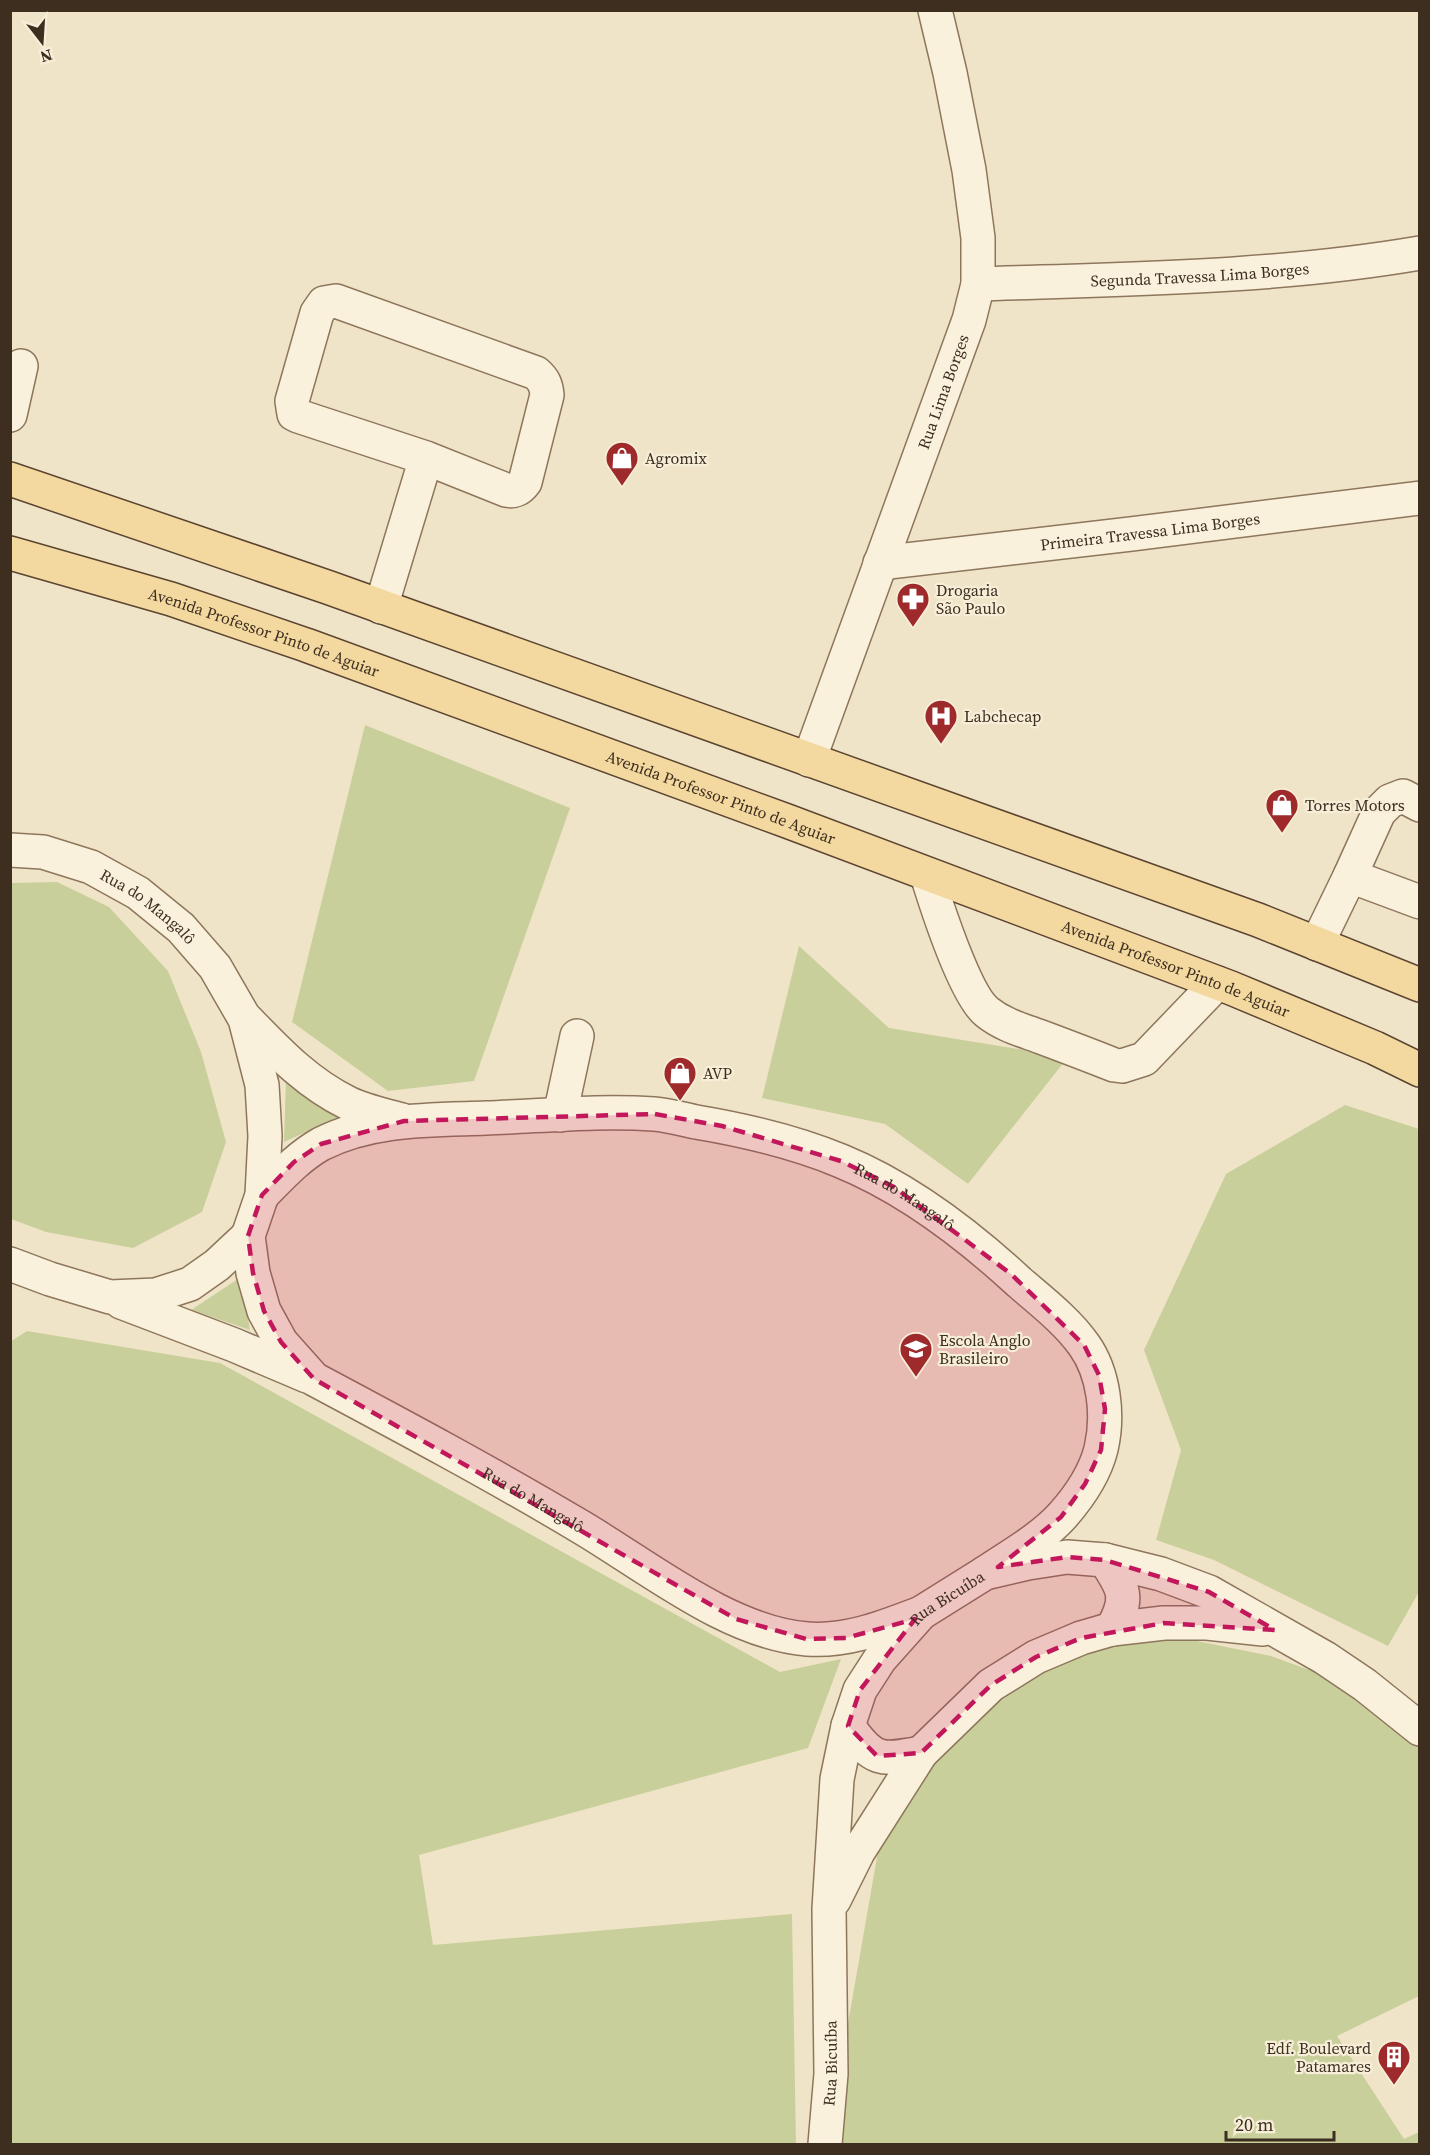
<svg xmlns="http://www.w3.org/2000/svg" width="1430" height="2155" viewBox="0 0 1430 2155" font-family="'Source Serif 4',serif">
<rect width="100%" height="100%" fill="#f0e4c8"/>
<path fill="#c9cf9b" d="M365,725L570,808L474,1081L388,1091L292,1022Z
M57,882L109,907L168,971L201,1052L226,1142L202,1212L133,1248L46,1232L11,1219V883Z
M799,946L889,1028L1068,1057L968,1184L885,1124L762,1098Z
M286,1080L341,1116L284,1142Z
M1345,1105L1419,1129V1592L1388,1646L1214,1560L1156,1540L1181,1450L1144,1350L1226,1174Z
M241,1277L250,1330L191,1310Z
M27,1331L220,1363L780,1672L841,1659L808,1748L419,1855L433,1945L792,1914L796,2144H11L10,1342Z
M1187,1639L1271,1656L1411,1707L1419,1717V1996L1337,2036L1404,2139L1419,2132V2144H827L881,1834L938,1747L1006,1682L1089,1648Z"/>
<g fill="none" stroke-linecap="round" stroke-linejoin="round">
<g stroke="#8d765c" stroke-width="36">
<g id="minor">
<path id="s1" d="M978,284C1126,279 1274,278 1420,253"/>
<path d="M10,415L21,366"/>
<path id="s2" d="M880,563L1131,534L1420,498"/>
<path d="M381,607L426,458L506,490C514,492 520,489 525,482L547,395C546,385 544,380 536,373L336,301L324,303L317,313L292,401L294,414L298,416L426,458"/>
<path id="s3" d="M809,760L969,320L978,284V238L969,170L950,73L935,10"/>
<path id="s4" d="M10,850L43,852L91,867L138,893L181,928L215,967L245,1019L262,1085L265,1136L262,1195L248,1236L253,1273L264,1311L281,1342L314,1379C404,1427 494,1475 581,1527C647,1566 729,1633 807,1639C848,1642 884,1627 921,1613"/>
<path d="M927,875C936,904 965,995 987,1012C1003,1025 1022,1030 1041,1037C1065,1046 1089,1055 1114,1065L1122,1066L1144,1059L1217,983"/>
<path d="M1350,876L1379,812L1390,801L1403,796L1420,805"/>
<path d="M1317,944L1350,876L1420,902"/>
<path d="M247,1020C278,1052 307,1083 348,1103C364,1111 384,1115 402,1120"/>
<path d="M560,1115L577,1036"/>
<path id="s5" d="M262,1195C281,1176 298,1157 321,1144C372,1118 431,1120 486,1118C542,1116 599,1110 654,1114C668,1115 682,1119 696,1122C744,1130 795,1142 841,1161C907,1188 967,1234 1019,1282C1041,1301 1067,1321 1084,1345C1104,1373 1109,1415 1101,1449C1095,1473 1078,1498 1062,1516C1041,1539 1010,1556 985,1573"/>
<path d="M10,1264L50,1279L110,1297L156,1295L190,1284L217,1265L248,1236"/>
<path d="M121,1302L234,1345L307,1376"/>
<path d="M1105,1560C1124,1589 1130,1597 1112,1629"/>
<path d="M848,1726C873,1761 880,1761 921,1753"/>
<path d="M834,1900L858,1852L921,1753L991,1685L1036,1657L1081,1638L1112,1629L1164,1623H1207L1263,1629"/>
<path id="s6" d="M825,2144L831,2074L829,1909L837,1779L848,1726L860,1690L880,1659L921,1613L985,1573L1028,1563L1067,1557L1105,1560L1161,1574L1209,1592L1325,1658L1365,1685L1420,1729"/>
</g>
</g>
<g stroke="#5b4430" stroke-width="36">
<g id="major">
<path d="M10,479L327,587L1258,920L1420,985"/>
<path id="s7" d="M10,553L171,599L306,645L787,821L1231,988L1375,1048L1420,1070"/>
</g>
</g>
<use href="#minor" stroke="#faf1dc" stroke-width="33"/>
<use href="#major" stroke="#f3d9a0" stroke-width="33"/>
</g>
<path fill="#c2185b" fill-opacity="0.2" stroke="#c2185b" stroke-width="4.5" stroke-dasharray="12 8" stroke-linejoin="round" d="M655,1114L722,1126L841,1161L894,1187L1011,1274L1084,1345L1099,1375L1105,1409L1101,1450L1085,1484L1061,1517L998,1567L1067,1557L1105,1560L1209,1592L1275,1630L1164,1623L1081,1638L1036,1657L991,1685L921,1753L877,1756L848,1726L860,1690L915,1619L846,1638L806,1639L736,1619L314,1379L281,1342L264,1311L253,1273L248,1236L262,1195L294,1162L321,1144L404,1121Z"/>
<defs>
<g id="shop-pin" transform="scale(1.725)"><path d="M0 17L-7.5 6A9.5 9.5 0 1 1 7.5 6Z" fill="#9e2a2b" stroke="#f7eed8"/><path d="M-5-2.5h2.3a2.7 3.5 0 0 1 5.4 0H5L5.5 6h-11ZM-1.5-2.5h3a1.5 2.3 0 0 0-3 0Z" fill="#fff"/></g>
<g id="pharmacy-pin" transform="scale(1.725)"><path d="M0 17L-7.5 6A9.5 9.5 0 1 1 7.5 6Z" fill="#9e2a2b" stroke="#f7eed8"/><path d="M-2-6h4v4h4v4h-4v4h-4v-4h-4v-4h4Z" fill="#fff"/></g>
<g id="hospital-pin" transform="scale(1.725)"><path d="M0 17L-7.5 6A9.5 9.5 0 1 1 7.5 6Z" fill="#9e2a2b" stroke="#f7eed8"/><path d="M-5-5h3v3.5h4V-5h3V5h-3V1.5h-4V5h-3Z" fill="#fff"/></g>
<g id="school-pin" transform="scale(1.725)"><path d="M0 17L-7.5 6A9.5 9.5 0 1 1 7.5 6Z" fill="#9e2a2b" stroke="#f7eed8"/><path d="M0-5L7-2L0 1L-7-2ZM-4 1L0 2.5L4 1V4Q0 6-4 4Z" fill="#fff"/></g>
<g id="building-pin" transform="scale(1.725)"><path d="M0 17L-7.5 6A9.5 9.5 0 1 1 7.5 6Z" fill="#9e2a2b" stroke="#f7eed8"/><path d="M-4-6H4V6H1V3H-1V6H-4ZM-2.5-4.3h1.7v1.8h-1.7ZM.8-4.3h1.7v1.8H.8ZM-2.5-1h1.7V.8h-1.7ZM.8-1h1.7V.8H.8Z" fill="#fff"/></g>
</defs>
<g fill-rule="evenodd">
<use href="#shop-pin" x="622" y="458"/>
<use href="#pharmacy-pin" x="913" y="599"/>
<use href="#hospital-pin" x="941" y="716"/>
<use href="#shop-pin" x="1282" y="805"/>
<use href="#shop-pin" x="680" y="1073"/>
<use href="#school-pin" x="916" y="1349"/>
<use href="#building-pin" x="1394" y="2057"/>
</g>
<g text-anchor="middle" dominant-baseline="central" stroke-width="4.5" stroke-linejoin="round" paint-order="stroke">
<g font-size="16" fill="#3d2e20" stroke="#f7eed8">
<text stroke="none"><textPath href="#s1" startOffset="222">Segunda Travessa Lima Borges</textPath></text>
<text stroke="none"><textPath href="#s3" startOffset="392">Rua Lima Borges</textPath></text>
<text stroke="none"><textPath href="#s2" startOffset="272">Primeira Travessa Lima Borges</textPath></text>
<text stroke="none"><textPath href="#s7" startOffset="266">Avenida Professor Pinto de Aguiar</textPath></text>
<text stroke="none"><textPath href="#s7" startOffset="752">Avenida Professor Pinto de Aguiar</textPath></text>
<text stroke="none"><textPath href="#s4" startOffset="153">Rua do Mangalô</textPath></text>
<text stroke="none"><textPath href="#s7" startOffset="1238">Avenida Professor Pinto de Aguiar</textPath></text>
<text stroke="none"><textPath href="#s5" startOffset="681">Rua do Mangalô</textPath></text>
<text stroke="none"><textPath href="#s4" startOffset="938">Rua do Mangalô</textPath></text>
<text stroke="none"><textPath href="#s6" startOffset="586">Rua Bicuíba</textPath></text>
<text stroke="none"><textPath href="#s6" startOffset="81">Rua Bicuíba</textPath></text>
</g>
<g font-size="16" fill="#3d2e20" stroke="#f7eed8" text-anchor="start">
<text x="645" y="458">Agromix</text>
<text x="936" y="590">Drogaria<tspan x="936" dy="18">São Paulo</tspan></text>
<text x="964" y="716">Labchecap</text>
<text x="1305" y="805">Torres Motors</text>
<text x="703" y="1073">AVP</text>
<text x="939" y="1340">Escola Anglo<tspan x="939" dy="18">Brasileiro</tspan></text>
<text x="1371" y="2048" text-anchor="end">Edf. Boulevard<tspan x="1371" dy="18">Patamares</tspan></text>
</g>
</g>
<rect width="1430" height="2155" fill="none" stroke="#3d2e20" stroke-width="24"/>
<g transform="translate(42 42) rotate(163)" stroke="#f7eed8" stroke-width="4.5" paint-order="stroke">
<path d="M0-4.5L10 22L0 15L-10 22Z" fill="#3d2e20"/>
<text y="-9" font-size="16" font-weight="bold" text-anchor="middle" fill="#3d2e20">N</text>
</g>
<path d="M1226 2131v9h108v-9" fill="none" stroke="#3d2e20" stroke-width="3"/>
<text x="1235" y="2131" font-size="18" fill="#3d2e20" stroke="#f7eed8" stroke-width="4.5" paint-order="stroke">20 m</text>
</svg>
